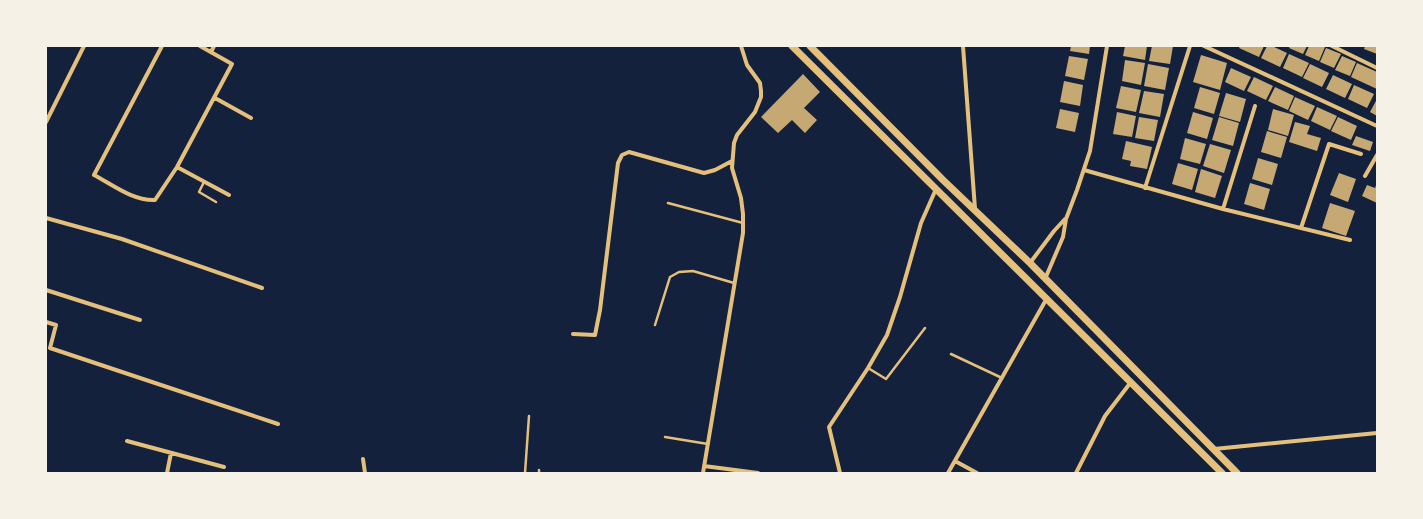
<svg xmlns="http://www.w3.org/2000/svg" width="1423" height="519" viewBox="0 0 1423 519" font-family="Roboto,sans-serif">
<rect width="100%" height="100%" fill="#14213d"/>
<path fill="#c6a872" d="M1071,46H1090L1089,54L1070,51Z
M1125,46H1147L1145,60L1123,56Z
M1152,46H1173L1170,64L1149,61Z
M1240,46H1264L1259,57L1239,48Z
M1267,46H1272L1287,53L1280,67L1261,58Z
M1290,46H1307L1303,54L1289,48Z
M1309,46H1322L1325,47L1319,61L1305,55Z
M1365,46H1377V54L1364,49Z
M1326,48L1341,54L1334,68L1320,62Z
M1289,54L1309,63L1302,77L1283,68Z
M1201,55L1227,63L1220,90L1193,82Z
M1069,56L1088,59L1084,80L1065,76Z
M1342,56L1356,62L1350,76L1335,70Z
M1125,60L1145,63L1141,85L1122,81Z
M1357,63L1377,72V89L1351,77Z
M1148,64L1169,68L1165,90L1144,86Z
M1310,64L1329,73L1322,87L1303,78Z
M1231,68L1251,77L1244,91L1225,82Z
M803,74L820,92L804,108L817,120L805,133L792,120L778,133L761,117Z
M1333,75L1352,84L1345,98L1326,89Z
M1254,77L1273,86L1266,100L1247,91Z
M1064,81L1083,85L1080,106L1060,102Z
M1354,85L1374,94L1367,108L1348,99Z
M1121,86L1141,90L1136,112L1116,108Z
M1200,87L1220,93L1214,114L1194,108Z
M1275,87L1294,96L1288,110L1268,101Z
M1144,91L1164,94L1160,117L1139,113Z
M1226,93L1246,99L1240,122L1219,116Z
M1295,97L1315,106L1308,120L1289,111Z
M1377,99V116L1370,112Z
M1317,107L1337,116L1330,130L1311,121Z
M1060,109L1079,113L1075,132L1056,128Z
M1273,109L1294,115L1288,136L1268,130Z
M1117,112L1136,116L1132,137L1113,134Z
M1193,112L1213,118L1207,139L1187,133Z
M1139,117L1158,120L1154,141L1135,138Z
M1219,117L1239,123L1233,146L1212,140Z
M1338,117L1357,126L1351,140L1331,131Z
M1295,122L1310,126L1307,134L1321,138L1317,151L1289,142Z
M1267,131L1287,137L1281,158L1261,152Z
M1356,136L1373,142L1370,151L1352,145Z
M1185,138L1206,144L1200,164L1180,159Z
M1126,141L1152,147L1147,169L1130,166L1131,161L1122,159Z
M1210,144L1231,150L1224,173L1203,166Z
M1258,158L1278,164L1272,185L1252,179Z
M1178,163L1198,169L1192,190L1172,184Z
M1201,169L1222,176L1215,198L1195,192Z
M1339,173L1356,179L1348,202L1330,195Z
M1250,183L1270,189L1264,210L1244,204Z
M1377,183V203L1362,196L1367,185L1375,188Z
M1330,203L1355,211L1346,236L1322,228Z"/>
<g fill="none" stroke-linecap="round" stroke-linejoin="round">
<path stroke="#e5c07b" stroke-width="2.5" d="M204,182L199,192L216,202
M668,203L743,223
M655,325L670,277L679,272L693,271L734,283
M951,354L1002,378
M868,368L886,379L925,328
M665,437L708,444
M539,470V473
M525,473L529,416"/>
<path stroke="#e5c07b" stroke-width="4" d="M162,46L94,175C113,185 133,201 155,200L177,167L232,64L200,46
M963,46L975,209
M1204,46L1377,126
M1332,46L1377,68
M211,52L214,46
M215,98L251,118
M46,122L84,46
M177,167L229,195
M1084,170L1223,209L1350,240
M1365,176L1377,155
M1145,188L1190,46
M1223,209L1255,106
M46,218L122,239L262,288
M1301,228L1329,144L1361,154
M1030,263L1054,231L1065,219
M1045,279L1063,237L1066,219L1077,190L1090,151L1107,46
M46,290L140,320
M46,322L56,325L50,348L278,424
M573,334L595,335L600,310L618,163L622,155L629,152L704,173L715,170L732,161
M127,441L224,467
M1214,449L1377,433
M363,459L365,473
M955,461L977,473
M704,466L758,473
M167,473L171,453
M703,473L743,233V214L741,198L732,168L734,143L737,135L755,112L761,97V91L760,83L747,65L741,46
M840,473L829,427L868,368L887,335L900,297L921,223L936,189
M948,473L1047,298
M1076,473L1105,416L1131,382"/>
<path stroke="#e5c07b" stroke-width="7" d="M792,46L1222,473
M810,46L943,180L1030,263L1237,473"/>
</g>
<rect width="1423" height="519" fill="none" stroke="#f6f1e7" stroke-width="94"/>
</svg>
